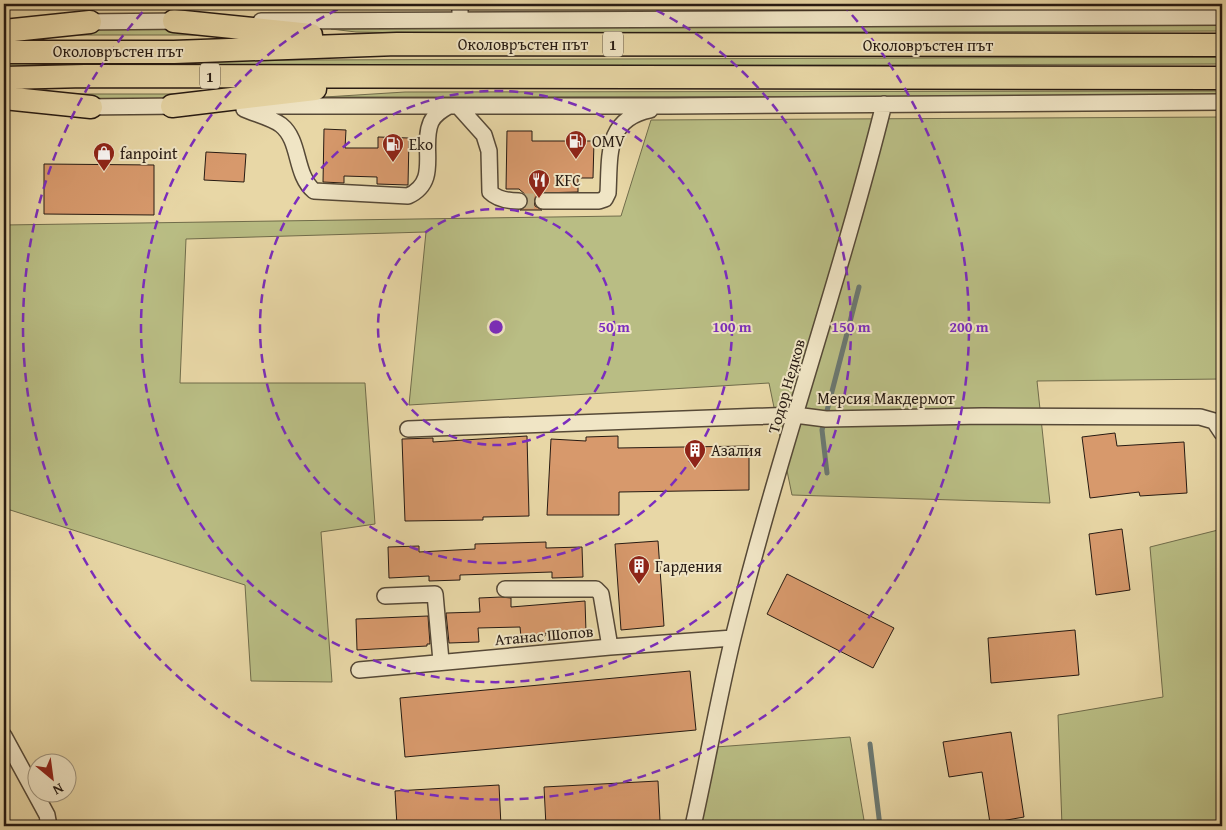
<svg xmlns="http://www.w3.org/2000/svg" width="1226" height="830" viewBox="0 0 1226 830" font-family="'Gentium Book Plus',serif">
<rect width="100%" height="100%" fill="#e8d7a6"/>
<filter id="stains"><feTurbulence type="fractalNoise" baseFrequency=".004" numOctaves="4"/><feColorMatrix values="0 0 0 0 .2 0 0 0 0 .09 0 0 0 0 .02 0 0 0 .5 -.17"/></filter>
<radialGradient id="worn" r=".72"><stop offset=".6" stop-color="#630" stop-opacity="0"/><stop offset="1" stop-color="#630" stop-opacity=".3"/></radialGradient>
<path fill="#b9bd84" stroke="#706c4b" d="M1222,25V31L415,33L356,32L331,29Z
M105,28L188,29L241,35H50Z
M1222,57V64L4,67V61Z
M1222,91V96L325,97L405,92Z
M51,94H233C174,103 111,100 51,96Z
M1222,117V379L1037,381L1050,503L792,495L769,383L409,405L426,232L186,239L180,383H365L375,524L321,532L332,682L251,681L245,585L4,508V225L621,216L651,120Z
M1222,529V826H1062L1058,715L1163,697L1150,547Z
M850,737L865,826H699L716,747Z"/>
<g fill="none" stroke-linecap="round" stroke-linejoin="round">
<path stroke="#6b7871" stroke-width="5" d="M827,473L822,430L859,287
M870,744L880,826"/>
</g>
<path fill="#d7996c" stroke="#261a12" d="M324,129L346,130L345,148H378V137L409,138L408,185L377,184V177L344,176V183L323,182Z
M507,131H532V141H594L593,178H578V192L539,193L534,201L535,206L542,210H520L527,206L528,201L527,196L519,189H506Z
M206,152L246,154L244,182L204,180Z
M44,164L154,165V215L44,214Z
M1115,433L1117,446L1184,442L1187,493L1140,496L1139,492L1090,498L1082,437Z
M527,436L529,516L483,517V520L405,521L402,439L433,438V442Z
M618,436V448L749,446V490L619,492V515H547L551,439L586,441V437Z
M1122,529L1130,590L1096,595L1089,534Z
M658,541L664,626L621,630L615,544Z
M546,542V548L582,547L583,577L552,578V572L460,575V580L429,581V576L389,578L388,547L419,546V552L475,549V544Z
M787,574L894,628L873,668L767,614Z
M501,597L511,598V607L585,601L586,632L545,633V636L521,637L520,627L478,628L479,642L449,643L446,613L480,612L479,598Z
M428,616L430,644H427V646L357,650L356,619Z
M1075,630L1079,675L991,683L988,638Z
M690,671L696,730L405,757L400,698Z
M1011,732L1024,817L990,823L982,772L949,777L943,742Z
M658,781L660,821L546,826L544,787Z
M499,785L501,826H397L395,791Z"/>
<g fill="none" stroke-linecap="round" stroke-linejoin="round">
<path stroke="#c1b188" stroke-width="15" stroke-dasharray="15 8" stroke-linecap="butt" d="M519,201H543"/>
<g stroke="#564937" stroke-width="18">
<path id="minor" d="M460,20V4
M261,21L1222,17
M81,22L183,21
M246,106H668L1222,102
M458,106L484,135L489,151L490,192C498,200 509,201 519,201
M81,107L181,106
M244,109C255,114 272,118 281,125C301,141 294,174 314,191L408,196C441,181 420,147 431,122C435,114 442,110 449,106
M543,201H599L605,199L608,193C610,156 605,119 650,110
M408,429L795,415L826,419L982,416L1200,417L1214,421L1222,433
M505,589H596L601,594L610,647
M385,596L435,594L441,661
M359,670L610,647L733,638
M4,736L47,815L49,826
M693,826C707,764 718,700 733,638C777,458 839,284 884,104"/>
</g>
<g stroke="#261a12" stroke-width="25">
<path id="highway" d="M174,21L311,35
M4,31L90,22
M4,52H174L397,44L1222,45
M4,78L85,76L1222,78
M4,98L91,107
M172,106L315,89"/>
</g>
<use href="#minor" stroke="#f0e5c5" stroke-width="15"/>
<use href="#highway" stroke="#e8d7a6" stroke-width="22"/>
</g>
<g fill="none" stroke="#7b2cbf" stroke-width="2.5" stroke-dasharray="9 6">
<circle cx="496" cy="327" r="118"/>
<circle cx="496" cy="327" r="236"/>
<path d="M643 4A355 355 0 1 1 349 4"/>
<path d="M842 4A473 473 0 1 1 150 4"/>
</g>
<defs>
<g id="fuel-pin" transform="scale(1.125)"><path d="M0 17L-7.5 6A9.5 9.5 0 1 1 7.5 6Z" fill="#8f2418" stroke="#f0e5c5"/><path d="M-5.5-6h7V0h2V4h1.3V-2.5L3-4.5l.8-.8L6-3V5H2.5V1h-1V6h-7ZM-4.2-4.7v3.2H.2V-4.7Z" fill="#fff"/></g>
<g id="shop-pin" transform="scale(1.125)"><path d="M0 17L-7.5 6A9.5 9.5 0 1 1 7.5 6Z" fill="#8f2418" stroke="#f0e5c5"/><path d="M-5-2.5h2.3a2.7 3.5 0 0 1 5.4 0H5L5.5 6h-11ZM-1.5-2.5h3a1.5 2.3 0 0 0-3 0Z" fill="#fff"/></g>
<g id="restaurant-pin" transform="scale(1.125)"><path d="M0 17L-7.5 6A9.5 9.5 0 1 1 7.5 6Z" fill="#8f2418" stroke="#f0e5c5"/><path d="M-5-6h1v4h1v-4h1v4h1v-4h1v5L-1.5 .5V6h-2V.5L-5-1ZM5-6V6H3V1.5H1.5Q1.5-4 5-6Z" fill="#fff"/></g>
<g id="building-pin" transform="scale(1.125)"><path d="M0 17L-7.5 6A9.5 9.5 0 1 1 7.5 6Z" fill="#8f2418" stroke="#f0e5c5"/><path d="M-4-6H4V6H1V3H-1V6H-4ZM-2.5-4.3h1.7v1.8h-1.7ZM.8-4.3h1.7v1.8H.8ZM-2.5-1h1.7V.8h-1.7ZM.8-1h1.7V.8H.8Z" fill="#fff"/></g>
</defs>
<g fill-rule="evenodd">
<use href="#fuel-pin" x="576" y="141"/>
<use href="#fuel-pin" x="393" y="144"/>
<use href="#shop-pin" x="104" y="153"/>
<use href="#restaurant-pin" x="539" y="180"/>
<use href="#building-pin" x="695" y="450"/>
<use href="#building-pin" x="639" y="566"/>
</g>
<g text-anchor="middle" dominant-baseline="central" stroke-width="4" stroke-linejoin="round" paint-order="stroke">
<g fill="#f0e5c5" stroke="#635748" stroke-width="1">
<rect x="603" y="31.5" width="20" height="25" rx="4"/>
<rect x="200" y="63.5" width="20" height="25" rx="4"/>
</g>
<g font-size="15" font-weight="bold" fill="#261a12">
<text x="613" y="44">1</text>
<text x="210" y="76">1</text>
</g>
<g font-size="16" fill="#261a12" stroke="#f0e5c5">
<text x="523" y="44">Околовръстен път</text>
<text x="928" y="45">Околовръстен път</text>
<text x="118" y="51">Околовръстен път</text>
<text transform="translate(786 386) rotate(-74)">Тодор Недков</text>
<text x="886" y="398">Мерсия Макдермот</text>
<text transform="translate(544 635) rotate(-5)">Атанас Шопов</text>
</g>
<g font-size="16" fill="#261a12" stroke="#f0e5c5" text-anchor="start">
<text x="592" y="141">OMV</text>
<text x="409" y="144">Eko</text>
<text x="120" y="153">fanpoint</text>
<text x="555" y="180">KFC</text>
<text x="711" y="450">Азалия</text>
<text x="655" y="566">Гардения</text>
</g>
</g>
<circle cx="496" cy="327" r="8" fill="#7b2cbf" stroke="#f0e5c5" stroke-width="2.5"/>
<g font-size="15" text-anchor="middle" font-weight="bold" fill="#7b2cbf" stroke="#f0e5c5" stroke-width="4" stroke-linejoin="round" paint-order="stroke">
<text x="614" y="332">50 m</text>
<text x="732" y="332">100 m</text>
<text x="851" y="332">150 m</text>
<text x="969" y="332">200 m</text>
</g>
<rect width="1226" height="830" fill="none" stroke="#e8d7a6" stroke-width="20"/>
<rect x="5" y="5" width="1216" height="820" fill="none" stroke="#261a12" stroke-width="2.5"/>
<rect x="10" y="10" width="1206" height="810" fill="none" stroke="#261a12"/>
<g transform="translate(52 778) rotate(151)"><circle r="24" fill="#f0e5c5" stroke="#9f947d"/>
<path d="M0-4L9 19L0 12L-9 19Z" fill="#8f2418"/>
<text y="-8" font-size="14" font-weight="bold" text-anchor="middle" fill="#261a12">N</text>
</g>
<rect width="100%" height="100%" filter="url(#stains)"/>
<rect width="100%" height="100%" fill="url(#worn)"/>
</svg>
